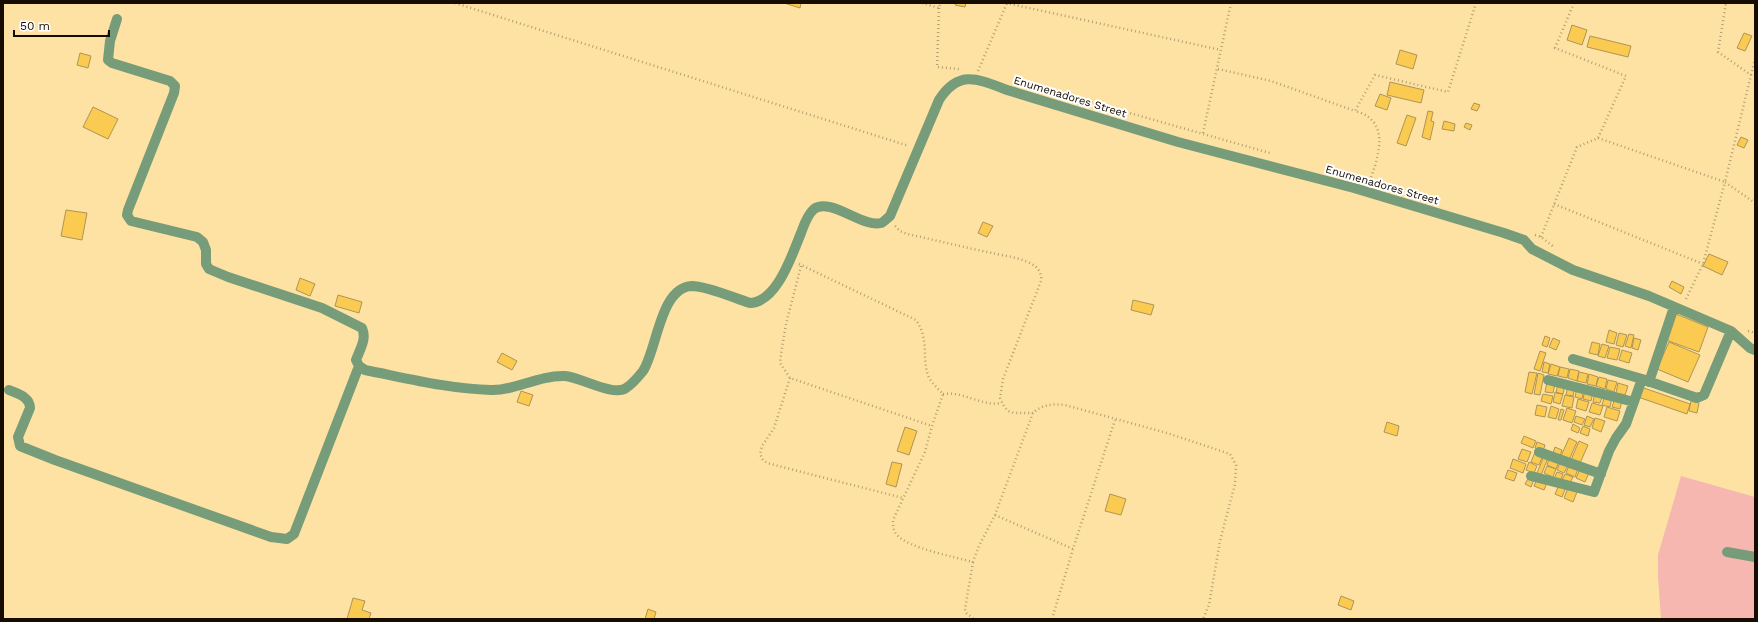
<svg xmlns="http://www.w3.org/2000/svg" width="1758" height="622" viewBox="0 0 1758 622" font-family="'Work Sans',sans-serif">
<rect width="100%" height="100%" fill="#fee2a3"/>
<path fill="#f5b7b0" d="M1681,476L1755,497V619H1661L1658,577V555Z"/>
<path fill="#fbca51" stroke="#ae9457" d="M784,3H801L800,8Z
M956,3H966L965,7L955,5Z
M1572,25L1587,30L1582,45L1567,40Z
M1744,33L1752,36L1745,51L1737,48Z
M1590,36L1631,46L1628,57L1587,47Z
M1400,50L1417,55L1413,69L1396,64Z
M80,53L91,56L88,68L77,65Z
M1390,82L1424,90L1421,103L1387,95Z
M1380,94L1391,98L1387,110L1375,106Z
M1474,103L1480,105L1477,111L1471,109Z
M93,107L118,119L108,139L83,127Z
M1428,111L1433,112L1431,121L1434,122L1430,140L1422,137Z
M1407,115L1416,118L1406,146L1397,143Z
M1444,121L1455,124L1454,131L1442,129Z
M1466,123L1472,125L1470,130L1464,127Z
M1741,137L1748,140L1744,148L1737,145Z
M66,210L87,213L82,240L61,236Z
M983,222L993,226L987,237L978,233Z
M1709,254L1728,262L1722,275L1703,266Z
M300,278L315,284L310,296L296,290Z
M1672,281L1684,287L1681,294L1669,287Z
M338,295L362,302L359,313L335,306Z
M1133,300L1154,305L1151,315L1131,310Z
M1676,314L1708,327L1699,352L1666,340Z
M1609,330L1617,333L1614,344L1606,342Z
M1619,333L1627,335L1623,347L1616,345Z
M1629,334L1634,335L1631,348L1625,346Z
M1545,336L1550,338L1547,347L1542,345Z
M1553,338L1560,341L1556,350L1549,347Z
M1634,338L1641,340L1638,350L1632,348Z
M1592,342L1600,344L1598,355L1589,353Z
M1669,342L1700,355L1688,382L1657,369Z
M1602,344L1609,346L1605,358L1598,356Z
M1610,347L1620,349L1617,360L1607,358Z
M1622,350L1632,353L1629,363L1619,360Z
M1540,351L1546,353L1540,371L1534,369Z
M502,353L517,361L512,370L497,362Z
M1544,362L1550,364L1548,373L1542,372Z
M1551,364L1560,367L1557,376L1548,374Z
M1560,367L1569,369L1567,378L1558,376Z
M1570,369L1579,371L1577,381L1568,378Z
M1529,372L1537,373L1532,394L1525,392Z
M1579,372L1588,374L1586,383L1577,381Z
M1538,373L1544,375L1540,395L1534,394Z
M1589,374L1598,377L1596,386L1587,384Z
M1599,377L1607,379L1605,389L1596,386Z
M1608,380L1617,382L1614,392L1606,389Z
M1547,382L1555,384L1553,393L1545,392Z
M1558,383L1565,385L1563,394L1556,393Z
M1618,383L1628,386L1625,395L1616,393Z
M1568,385L1575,387L1573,396L1566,395Z
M1641,387L1690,404L1687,414L1638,397Z
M1577,388L1584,389L1582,399L1575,397Z
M1585,390L1593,392L1591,401L1583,399Z
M521,391L533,395L529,406L517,402Z
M1555,392L1563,394L1560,404L1553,402Z
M1595,392L1603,394L1600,403L1593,402Z
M1543,394L1553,396L1551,404L1541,401Z
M1565,395L1574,397L1572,408L1562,406Z
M1605,395L1612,397L1610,407L1602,405Z
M1615,398L1622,400L1620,409L1612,407Z
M1578,399L1589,402L1586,411L1576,408Z
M1691,401L1699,403L1697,413L1689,411Z
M1592,403L1603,406L1600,415L1589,412Z
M1537,405L1547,407L1545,417L1535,415Z
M1551,406L1559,409L1556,419L1548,417Z
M1607,407L1620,411L1617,421L1604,417Z
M1567,408L1576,411L1572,423L1563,420Z
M1561,409L1564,410L1561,420H1558Z
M1576,416L1585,419L1582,425L1574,422Z
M1587,416L1594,419L1590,427L1584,425Z
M1595,418L1605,421L1601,432L1592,428Z
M1387,422L1399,426L1397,436L1384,432Z
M1573,424L1580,428L1578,433L1571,430Z
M1583,426L1590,429L1588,436L1580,433Z
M905,427L917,431L909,455L897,451Z
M1524,436L1536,441L1533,448L1521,443Z
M1569,438L1577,442L1569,460L1561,456Z
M1579,441L1588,445L1580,463L1571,460Z
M1537,442L1545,445L1543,451L1535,448Z
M1555,447L1562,450L1560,456L1553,453Z
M1522,449L1531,452L1527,462L1518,459Z
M1535,452L1543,455L1539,465L1531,462Z
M1544,456L1548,458L1541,475L1537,473Z
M1550,456L1560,459L1556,469L1547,465Z
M1513,459L1526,464L1523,473L1510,468Z
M1561,460L1569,463L1564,473L1557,470Z
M892,462L902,464L896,487L886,484Z
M1529,462L1537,466L1534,473L1526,470Z
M1570,463L1579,466L1575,477L1566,473Z
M1547,466L1556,469L1553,477L1544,473Z
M1580,469L1589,473L1585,482L1576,478Z
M1508,470L1517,473L1514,481L1505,478Z
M1557,472L1563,474L1560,482L1554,479Z
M1565,474L1573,477L1570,483L1562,480Z
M1529,477L1534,479L1531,487L1525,484Z
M1537,479L1547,483L1544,490L1534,486Z
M1559,485L1566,487L1562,497L1555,494Z
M1568,488L1577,492L1573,502L1564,498Z
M1110,494L1126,499L1121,515L1105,511Z
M1341,596L1354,601L1351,610L1338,605Z
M353,598L365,601L362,610L371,613L369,619H347Z
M648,609L656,612L654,619H645Z"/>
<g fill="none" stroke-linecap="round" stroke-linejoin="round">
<path stroke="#b59f70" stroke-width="2.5" stroke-dasharray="1 3" stroke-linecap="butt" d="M455,3L909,146
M922,3L939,8L941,3
M1006,3L1221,50
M939,8L937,67L959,69
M1218,69L1271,81L1355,111
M978,71L1007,3
M1751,75L1755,59
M1084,100L1270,153
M1203,133L1231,3
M1598,138L1725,182L1751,75L1718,52L1726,3
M1370,181C1376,162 1389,131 1367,116C1364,114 1359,112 1355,111L1375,75L1448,92L1476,3
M1554,204L1703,264
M895,226L900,231L907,234C935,240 963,247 992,253C1005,256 1025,258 1036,267C1040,271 1042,276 1041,281L1003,379L1000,398L1004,406L1008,411L1014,413H1033
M1535,235L1541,237L1554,247
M1541,237L1577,147L1598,138L1626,76L1555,48L1574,3
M799,264L916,320C930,340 921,359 929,378C933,384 938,389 943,394L932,426L925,452L893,520C893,526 893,531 897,535C908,548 955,557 973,562L979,546L995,515L1033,413C1043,404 1052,404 1065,405L1167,433L1230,454L1236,465L1235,484L1220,541L1209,605L1203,619
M801,266L786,324L781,354L780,363L790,378L932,426
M1686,299L1703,264L1725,182L1755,203
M1748,331L1755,333
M790,378L774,428L762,446L760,454L763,460L767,463L903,498
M943,394C964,391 982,407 1002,403
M995,515L1073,549L1115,420
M973,562L965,609L966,613L974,619
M1052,619L1073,549"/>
<path stroke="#769c79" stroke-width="10" d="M117,19L110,41L108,60L112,63L170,81L175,86L174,93L128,210L127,215L131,221L197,237L203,242L206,250V264L209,269L228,277L322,308L362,328C367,339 360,349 356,360L359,366L365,370C406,378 449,389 491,390C515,391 538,375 565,376C580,377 614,397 626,388C631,385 639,376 643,371C657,350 660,287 692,286C707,286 734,298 750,303C777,302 792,255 801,233C804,225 807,215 814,209C830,197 863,228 881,223C884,222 887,218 890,216L939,100C959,69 978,79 1007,90L1178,142L1354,188L1504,233L1524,240L1532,249L1573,270L1649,296L1731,331L1750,348L1755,350
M1573,359L1642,379
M1548,380L1634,402
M1649,382L1674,307
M9,390C18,394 30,397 30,408L18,437L20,446L55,460L271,537L287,539L294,534L359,366
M1539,452L1601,474
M1531,476L1594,492L1609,451L1616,438L1626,424L1642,379L1697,398L1704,395L1731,331
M1727,552L1755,557"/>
</g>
<g text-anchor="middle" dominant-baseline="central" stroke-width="4" stroke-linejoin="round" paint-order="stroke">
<g font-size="11" fill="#160d00" stroke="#fff">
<text transform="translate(1070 97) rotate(17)">Enumenadores Street</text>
<text transform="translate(1382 185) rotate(16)">Enumenadores Street</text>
</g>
</g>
<rect width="1758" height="622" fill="none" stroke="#160d00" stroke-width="8"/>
<path d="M14 30v6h95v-6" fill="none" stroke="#160d00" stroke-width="2"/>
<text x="20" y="30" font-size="12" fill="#160d00" stroke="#ffffff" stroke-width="3" paint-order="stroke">50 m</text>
</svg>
